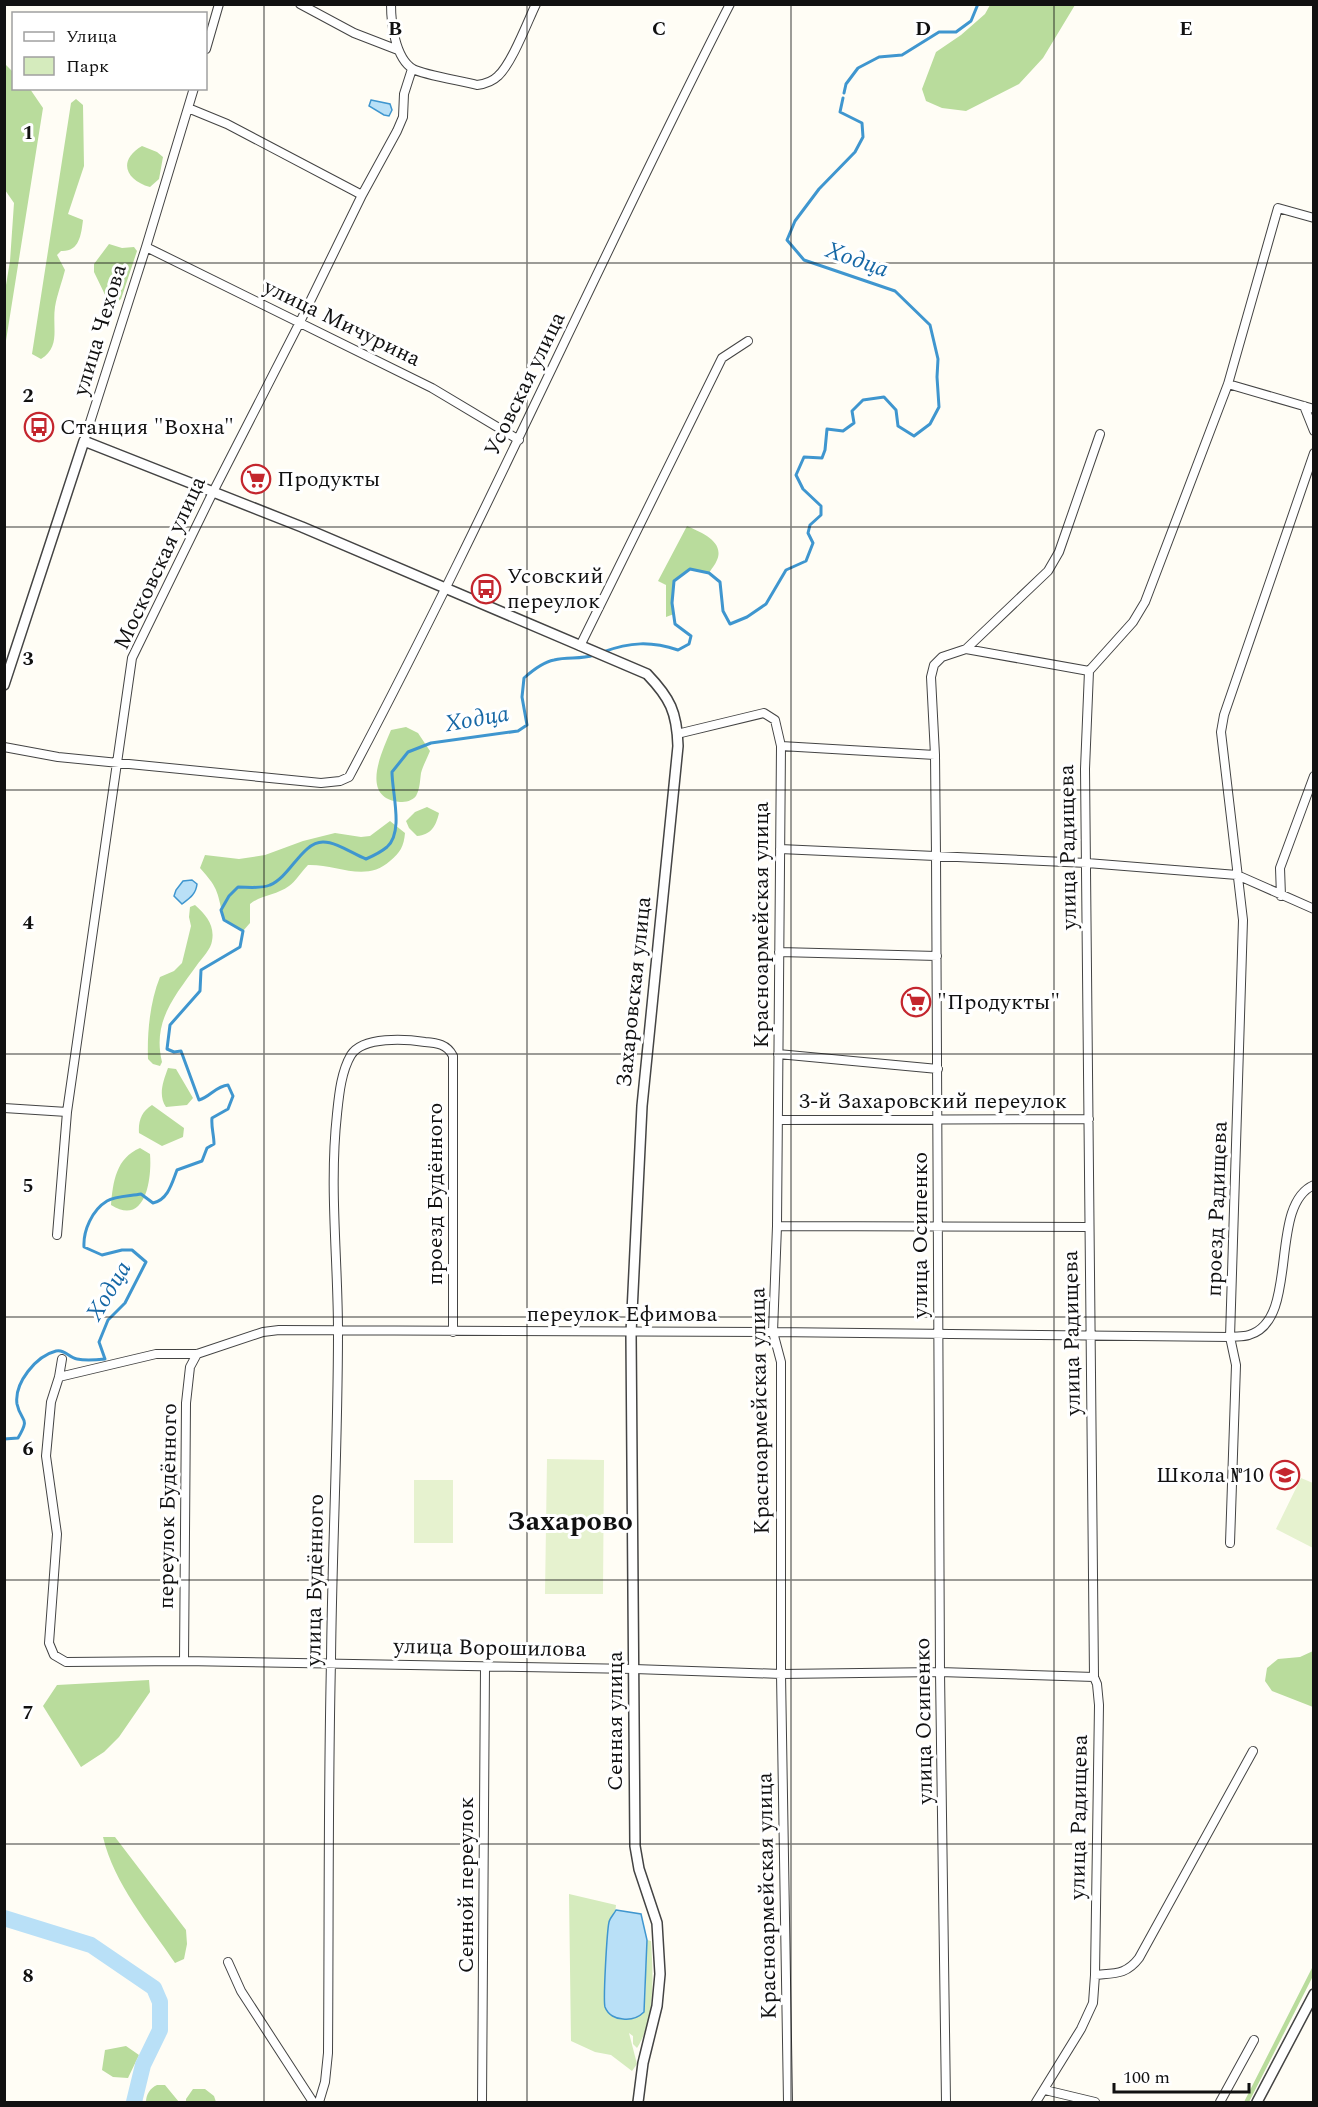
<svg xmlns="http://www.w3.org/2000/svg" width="1318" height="2107" viewBox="0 0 1318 2107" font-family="Spectral,serif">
<rect width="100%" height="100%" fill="#fffdf5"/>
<path fill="#d5ebbd" d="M569,1894L616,1905C616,1913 610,1918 609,1926C606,1953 606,1980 605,2006L645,2002L647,1940L651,1941C653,1975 656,2018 637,2048L633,2044V2036L629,2033L637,2064L632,2071L611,2055L595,2052L571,2041Z"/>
<path fill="#b9dc9c" d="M990,5H1075L1043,58L1019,84L966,111L942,108L926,101L922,89L936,52L961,35L985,14Z
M5,64L13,72L14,88L30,89L43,108L5,347V291L10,261L14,203L5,190Z
M76,99L83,105L84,166L68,214L83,220C81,236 79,252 61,251L57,255L65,270C62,282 57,295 55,307C52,328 61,346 41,359L32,354L71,103Z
M142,146L157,152L163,157L159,179L150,187C126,180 117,161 142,146Z
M109,244L122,248L134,247L137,251L121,299L116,303L108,301L94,272V264Z
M687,526C700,532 725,541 717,560C715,565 712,568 709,573L690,569L674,581L672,603L674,614L666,617V585L658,581Z
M406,727L418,733L430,751C427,758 423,766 421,773C420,780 420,789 416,796C412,801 406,802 400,802C359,798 382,752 391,730Z
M427,807L439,813C436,826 431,835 417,836L409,828L406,821L415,812Z
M390,821L405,833C404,846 400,853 390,861C366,883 336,864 308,865C302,871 295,882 289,886C277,895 261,895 250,904V923L243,931L224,920C217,893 220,890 200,868L205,855L239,859L265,855L303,841L335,833L361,837L370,836Z
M195,905C206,915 215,925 212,941C211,949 202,958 197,965C175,996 152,1021 162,1062L160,1066L153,1064L148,1059C147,1033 150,1001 160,977L174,971L182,963L191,926L189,917L190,907Z
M168,1068L176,1069L193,1098L187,1105L166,1107C158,1095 163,1082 168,1068Z
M152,1105L184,1128L183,1137L162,1146L139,1133C138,1121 142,1111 152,1105Z
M140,1148L150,1154C152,1178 146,1227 111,1205C113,1182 116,1158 140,1148Z
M1313,1651V1707L1272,1691L1265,1681L1267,1668L1278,1659L1300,1657Z
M149,1680L150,1692L119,1737L104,1752L81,1767L43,1706L57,1685Z
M103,1837H115L186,1930L187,1944L184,1959L175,1963C149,1924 114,1884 103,1837Z
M1313,1966V1976L1249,2102H1244Z
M126,2046L139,2055L128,2078L113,2077L102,2070L105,2050Z
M157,2085H165L179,2102H146C146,2095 150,2088 157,2085Z
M193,2089H205L214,2096L216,2102H186V2099Z"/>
<path fill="#e6f2cf" d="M547,1459L604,1460L603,1594H545Z
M1301,1478L1313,1483V1548L1276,1529Z
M414,1480H453V1543H414Z"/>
<path fill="#b9e0f7" stroke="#3f96cf" stroke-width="1.5" d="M371,100L390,104L392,110L389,116L384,115L369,106Z
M192,880L197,884C196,894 190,898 182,904L174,896L176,890L183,881Z
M616,1910L641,1914L647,1940L644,2012C638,2018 632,2020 623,2019C616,2019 608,2015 605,2007C603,2000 607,1931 609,1922C610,1918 614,1914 616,1910Z"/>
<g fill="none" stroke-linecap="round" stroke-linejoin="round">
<path stroke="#3f96cf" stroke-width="3" d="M844,93L846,84L858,68L879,57L902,55L939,32H956L971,21L978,4
M603,652C630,642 651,641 678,650L689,644L691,636L675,624L672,603L674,581L690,569L709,573L720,582L723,611L730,624L747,617L766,604L786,570L806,561L813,543L808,533L810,525L821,515V506L803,489L796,475L804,457L822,458L825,450L827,429L843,431L854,423L852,411L863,400L884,397L896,410L898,426L914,436L930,424L939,407L937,377L938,359L930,325L895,291L804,260L787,240L795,221L819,189L855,152L863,137L862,123L840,112L843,98
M4,1439L18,1438C31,1416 21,1423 17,1404C14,1383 36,1356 56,1351C65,1349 69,1358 77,1359C86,1361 96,1360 105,1359L99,1342L108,1320L125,1303L146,1262L132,1250H122L102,1255L84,1247C83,1231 92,1210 107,1201C115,1196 131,1196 141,1194L153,1203C168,1200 172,1183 177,1170L202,1161L207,1148L214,1144C214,1135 211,1127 212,1118L228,1109L233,1096L228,1085C216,1086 210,1097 199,1100L181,1051L174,1052L167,1049L170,1025L200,991L201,970L240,947L243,931L224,920L221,910L229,896L238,887C248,887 261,889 270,885C290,877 302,842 323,842C337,842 353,854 366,859C373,856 381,852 387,847C404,832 392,793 392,772L408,752L431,743L518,731L527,725L522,697L524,678C533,670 543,662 554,660C568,656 580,660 594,655"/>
<path stroke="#b9e0f7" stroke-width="16" d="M4,1918L91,1945L154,1988L160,2002V2030L143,2065L134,2102"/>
<g stroke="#444" stroke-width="10">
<path id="minor" d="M300,4L354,33L398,50
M391,4C391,23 395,58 413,69C424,75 462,81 477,85C485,84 492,82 498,76C512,63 527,23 536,4
M206,49L219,4
M188,108L227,124L362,195
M146,247L432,388L519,440
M1228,384L1314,409
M1304,406L1314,431
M84,441L146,247L194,88
M580,646L722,358L748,341
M966,649L1089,671
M1089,671L1133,622L1145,602L1228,384L1278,208L1314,218
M677,734L764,713L775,720L781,746L777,1226L773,1332L781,1362V1674L788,2102
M781,746L935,755
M4,747L58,757L321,783L340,781L349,777C484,523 599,260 730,4
M780,849L1087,863L1237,875L1314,909
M1281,896L1280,868L1314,776
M779,952L937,956
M778,1054L938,1069
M4,1108L67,1112
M778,1120L1089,1119
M777,1226L1089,1227
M57,1235L67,1112L132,658L213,492L300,322L362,195L397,131L403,117L404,94L412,69
M62,1359L59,1377L51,1402L46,1456L57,1534L49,1643L54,1655L66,1662L184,1661L634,1669L781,1674L940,1672L1094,1677
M59,1377L156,1354H197L263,1332L279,1330L773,1332L1230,1337C1236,1336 1243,1337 1249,1335C1301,1320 1267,1205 1314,1185
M1230,1543L1236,1365L1230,1337L1243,920L1221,732L1224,715L1314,453
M184,1661L186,1403L190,1367L197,1354
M228,1962L241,1991L313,2102
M1095,1975C1115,1973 1126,1975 1139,1958L1253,1751
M1045,2090L1095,2102
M319,2102L325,2082L328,2053C329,1922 328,1792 331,1661C332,1552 338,1442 338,1332C338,1259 329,1187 337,1114C339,1095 341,1072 351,1055C363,1036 406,1039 425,1042C437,1043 447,1044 453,1056V1332
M482,2102L485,1667
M946,2102L940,1672L936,855L935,755L931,677L934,665L942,657L966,649L1048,571L1059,552L1100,434
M1036,2102L1081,2029L1093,2003L1095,1975L1099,1705L1097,1684L1094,1677L1085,769L1089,671
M1220,2102L1254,2040"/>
</g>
<g stroke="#444" stroke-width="12">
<path id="tertiary" d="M4,685L84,441L302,527L647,674C670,698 677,712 678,746L642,1106L631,1333L635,1846L639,1869L657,1923L660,1974L657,2006L643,2063L638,2102
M1257,2102L1314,1994"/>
</g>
<use href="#minor" stroke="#fff" stroke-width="8"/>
<use href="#tertiary" stroke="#fff" stroke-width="9"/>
</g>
<path fill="none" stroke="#111" stroke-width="1.5" stroke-opacity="0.55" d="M264,4V2102M527,4V2102M791,4V2102M1054,4V2102M4,263H1314M4,527H1314M4,790H1314M4,1054H1314M4,1317H1314M4,1580H1314M4,1844H1314"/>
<defs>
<g id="bus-ring" transform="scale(1.5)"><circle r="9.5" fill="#fff" stroke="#c4262e" stroke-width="1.5"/><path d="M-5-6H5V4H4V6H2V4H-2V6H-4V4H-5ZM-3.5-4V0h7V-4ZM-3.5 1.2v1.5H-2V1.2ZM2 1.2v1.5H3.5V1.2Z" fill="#c4262e"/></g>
<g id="supermarket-ring" transform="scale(1.5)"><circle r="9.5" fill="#fff" stroke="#c4262e" stroke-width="1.5"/><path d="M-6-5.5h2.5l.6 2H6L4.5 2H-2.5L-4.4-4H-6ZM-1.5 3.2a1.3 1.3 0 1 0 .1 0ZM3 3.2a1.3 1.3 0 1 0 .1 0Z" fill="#c4262e"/></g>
<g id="school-ring" transform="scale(1.5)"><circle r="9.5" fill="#fff" stroke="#c4262e" stroke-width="1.5"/><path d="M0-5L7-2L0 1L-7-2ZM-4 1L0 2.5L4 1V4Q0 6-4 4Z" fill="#c4262e"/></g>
</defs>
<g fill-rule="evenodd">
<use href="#bus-ring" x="39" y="427"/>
<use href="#supermarket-ring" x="256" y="479"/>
<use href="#bus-ring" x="486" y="589"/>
<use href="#supermarket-ring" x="916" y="1002"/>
<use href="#school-ring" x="1285" y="1475"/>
</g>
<g text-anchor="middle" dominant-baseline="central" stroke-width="6" stroke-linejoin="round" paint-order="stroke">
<g font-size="22" fill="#111" stroke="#fff">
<text transform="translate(342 323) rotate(26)">улица Мичурина</text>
<text transform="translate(100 330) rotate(-73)">улица Чехова</text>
<text transform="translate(525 384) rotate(-64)">Усовская улица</text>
<text transform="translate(160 563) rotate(-65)">Московская улица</text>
<text transform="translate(1068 847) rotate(-91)">улица Радищева</text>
<text transform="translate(761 925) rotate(-90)">Красноармейская улица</text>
<text transform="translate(634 992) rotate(-84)">Захаровская улица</text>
<text x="933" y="1101">3-й Захаровский переулок</text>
<text transform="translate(435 1194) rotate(-90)">проезд Будённого</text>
<text transform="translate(1217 1209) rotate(-88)">проезд Радищева</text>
<text transform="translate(920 1235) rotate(-90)">улица Осипенко</text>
<text x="622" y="1314">переулок Ефимова</text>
<text transform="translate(1072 1333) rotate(-91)">улица Радищева</text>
<text transform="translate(760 1411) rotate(-91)">Красноармейская улица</text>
<text transform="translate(168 1506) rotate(-89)">переулок Будённого</text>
<text transform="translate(315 1580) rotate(-89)">улица Будённого</text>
<text transform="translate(490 1648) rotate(1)">улица Ворошилова</text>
<text transform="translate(615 1721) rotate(-90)">Сенная улица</text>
<text transform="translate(924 1721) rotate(-91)">улица Осипенко</text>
<text transform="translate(1079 1817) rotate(-89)">улица Радищева</text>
<text transform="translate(466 1885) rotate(-90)">Сенной переулок</text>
<text transform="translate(767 1896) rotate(-91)">Красноармейская улица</text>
</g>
<g font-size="22" fill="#111" stroke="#fff" text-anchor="start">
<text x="60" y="427">Станция "Вохна"</text>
<text x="277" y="479">Продукты</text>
<text x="507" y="576">Усовский<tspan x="507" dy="25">переулок</tspan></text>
<text x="937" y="1002">"Продукты"</text>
<text x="1264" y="1475" text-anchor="end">Школа №10</text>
</g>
<g font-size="24" font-style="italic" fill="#1768a6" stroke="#fff">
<text transform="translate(857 260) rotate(19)">Ходца</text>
<text transform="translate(477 719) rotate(-10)">Ходца</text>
<text transform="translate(109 1291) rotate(-59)">Ходца</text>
</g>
<g font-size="28" font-weight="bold" fill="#111" stroke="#fff">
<text x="570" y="1521">Захарово</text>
</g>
</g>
<g font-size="20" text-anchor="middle" font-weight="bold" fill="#111" stroke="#fff" stroke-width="6" stroke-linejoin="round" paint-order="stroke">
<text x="395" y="35">B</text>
<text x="659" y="35">C</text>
<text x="923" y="35">D</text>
<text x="1186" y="35">E</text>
<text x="28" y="139">1</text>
<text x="28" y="402">2</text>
<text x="28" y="665">3</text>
<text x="28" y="929">4</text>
<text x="28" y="1192">5</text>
<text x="28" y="1455">6</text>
<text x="28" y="1719">7</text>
<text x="28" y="1982">8</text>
</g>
<rect width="1318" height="2107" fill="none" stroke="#111111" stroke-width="12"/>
<rect x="12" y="12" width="195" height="78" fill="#ffffff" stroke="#a0a0a0" stroke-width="1.5"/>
<rect x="24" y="32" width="30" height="9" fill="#ffffff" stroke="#a0a0a0" stroke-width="1.5"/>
<text x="66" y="42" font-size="18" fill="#111111">Улица</text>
<rect x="24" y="57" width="30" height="18" fill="#d5ebbd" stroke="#a0a0a0" stroke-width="1.5"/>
<text x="66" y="72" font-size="18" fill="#111111">Парк</text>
<path d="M1114 2083v9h135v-9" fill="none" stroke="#111111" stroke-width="3"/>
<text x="1123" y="2083" font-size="18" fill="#111111" stroke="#ffffff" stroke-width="4.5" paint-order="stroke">100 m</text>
</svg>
